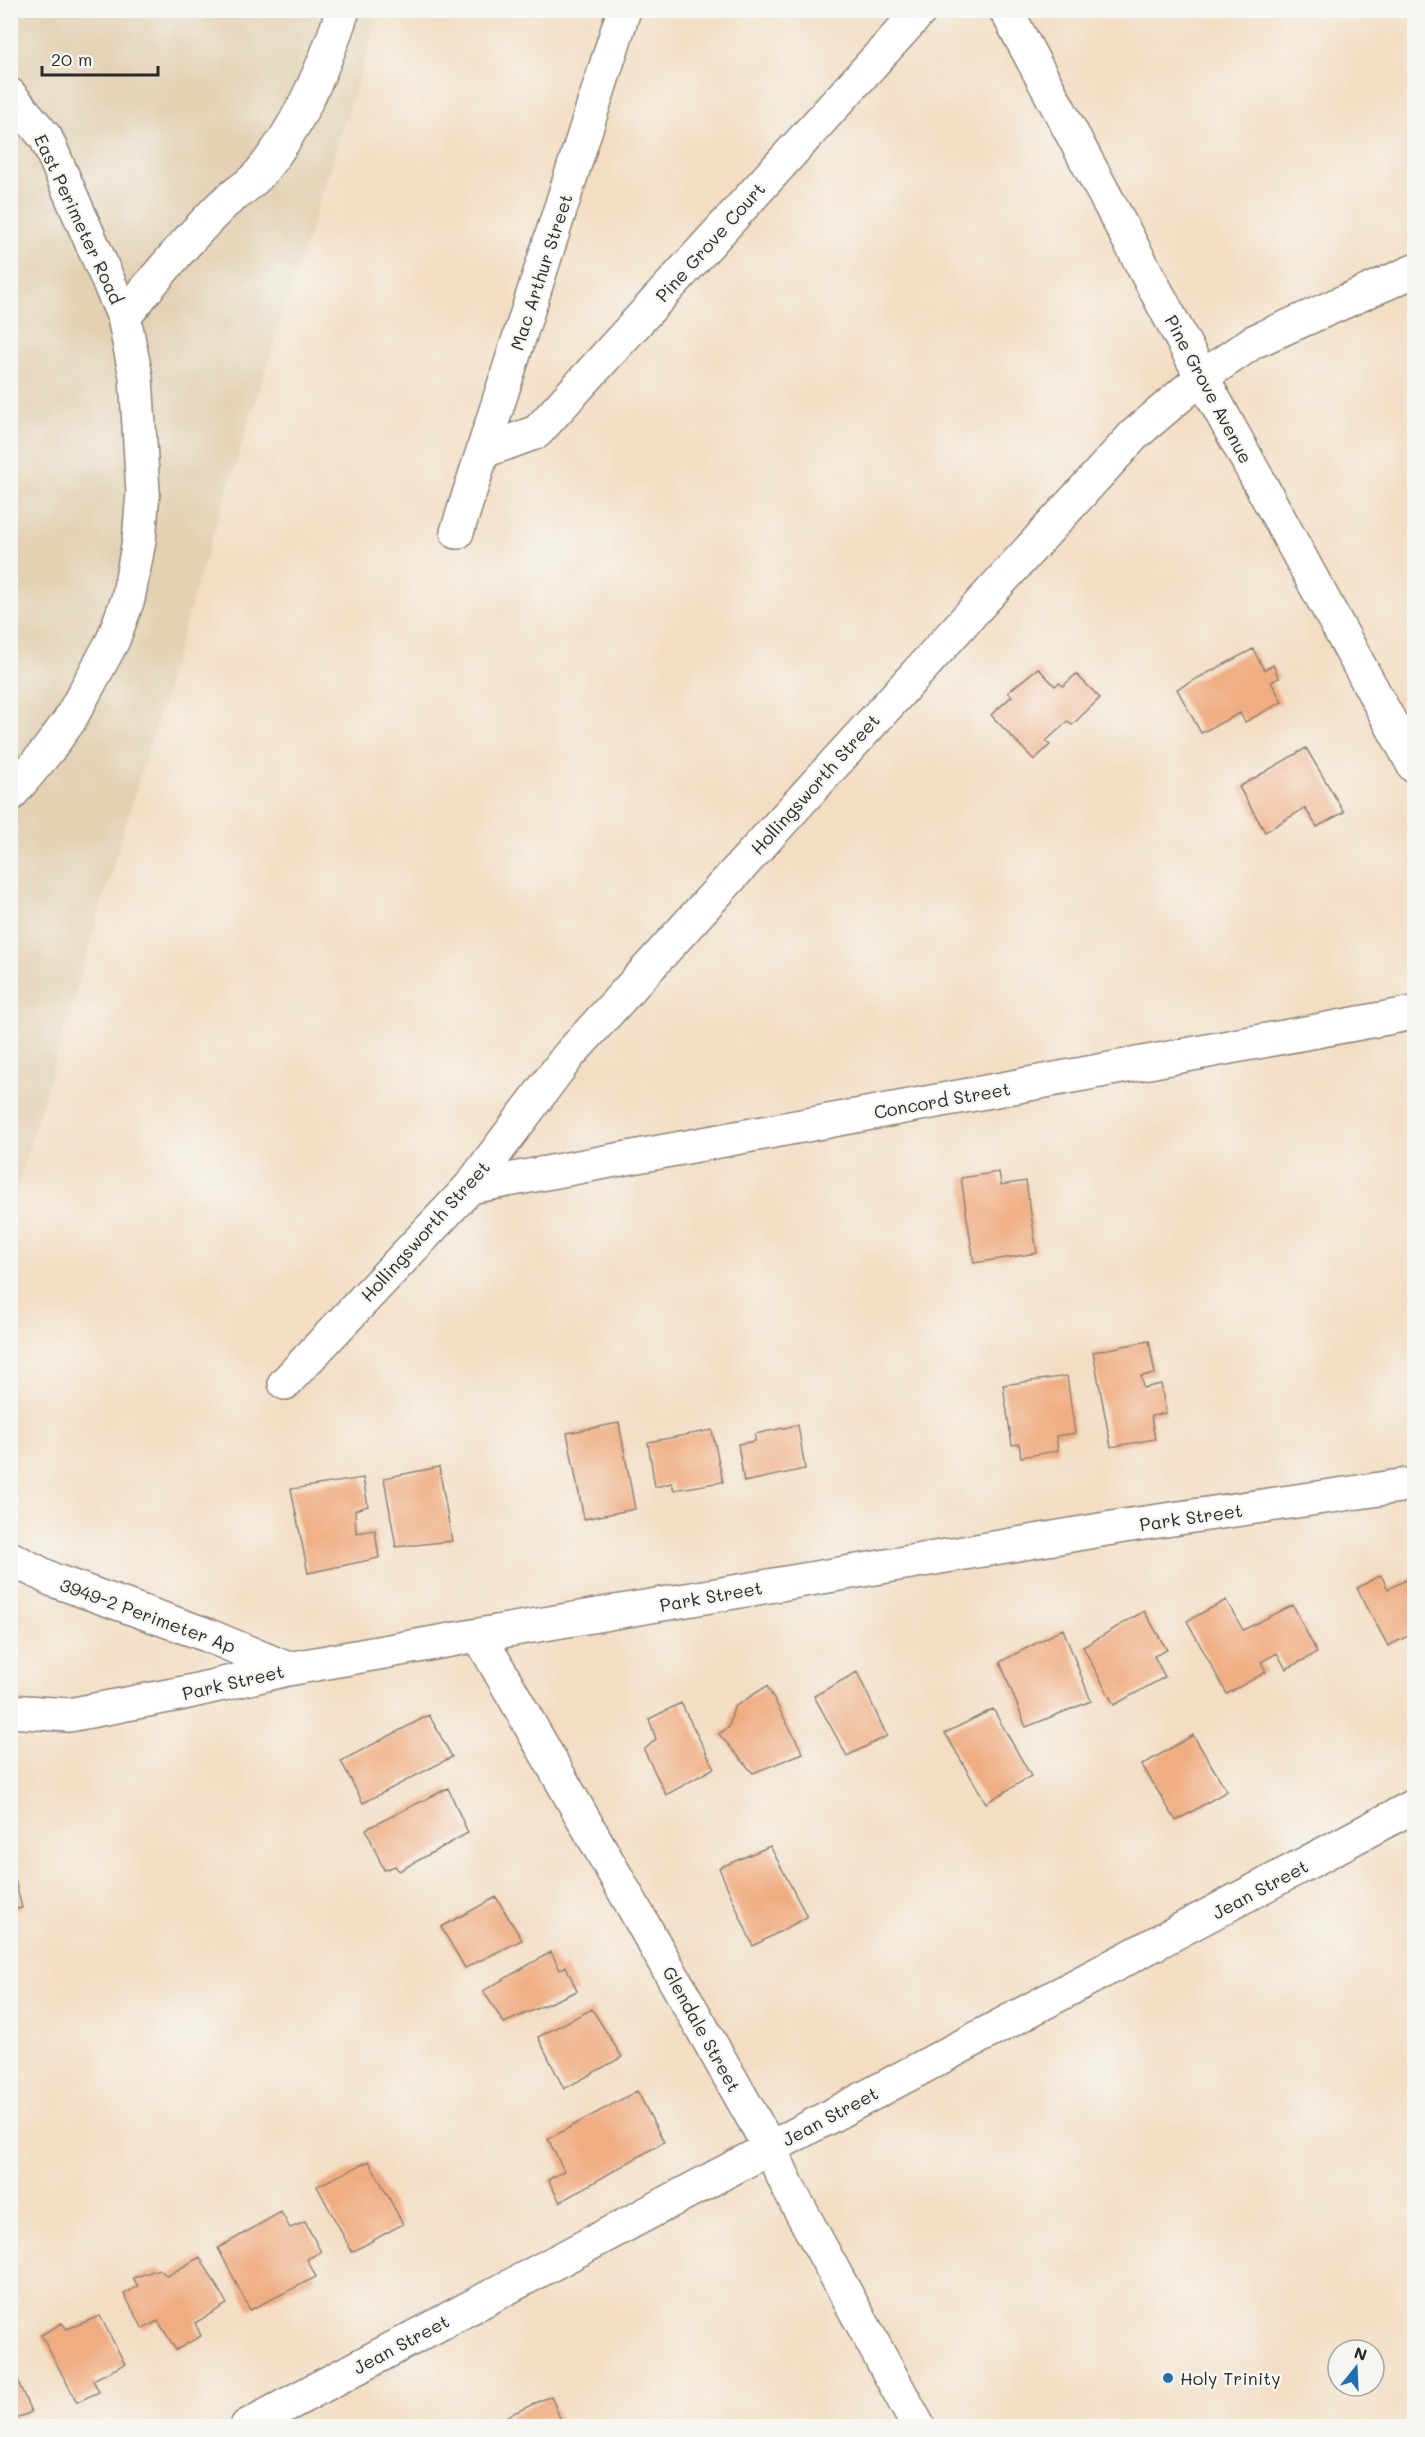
<svg xmlns="http://www.w3.org/2000/svg" width="1425" height="2437" viewBox="0 0 1425 2437" font-family="Mali,sans-serif">
<rect width="100%" height="100%" fill="#f6f6f2"/>
<filter id="ink" filterUnits="userSpaceOnUse"><feTurbulence type="fractalNoise" baseFrequency=".0167" numOctaves="2"/><feDisplacementMap in="SourceGraphic" scale="12" xChannelSelector="R" yChannelSelector="G"/><feConvolveMatrix kernelMatrix="1 2 1 2 8 2 1 2 1" color-interpolation-filters="sRGB"/></filter>
<filter id="wash" filterUnits="userSpaceOnUse"><feTurbulence type="fractalNoise" baseFrequency=".008" numOctaves="4" result="noise"/><feDisplacementMap in="SourceGraphic" scale="24" xChannelSelector="R" yChannelSelector="G"/><feGaussianBlur stdDeviation="1.35" result="paint"/><feColorMatrix in="noise" values="0 0 0 0 0 0 0 0 0 0 0 0 0 0 0 0 0 1.4 0 .05"/><feComposite in="paint" operator="in"/></filter>
<g filter="url(#wash)">
<rect width="100%" height="100%" fill="#f3dec4"/>
<path fill="#e3d1b4" d="M11,11H380L202,569L11,1207Z"/>
<g id="blocks">
<path fill="#f0ad82" d="M1253,649L1264,670L1273,665L1279,678L1271,682L1282,702L1245,722L1240,713L1201,733L1177,689Z
M1038,668L1055,686L1059,683L1063,686L1076,674L1100,698L1072,725L1068,721L1046,741L1050,745L1034,760L991,715L1012,696L1008,692Z
M1306,748L1344,812L1317,827L1305,808L1265,832L1239,787Z
M999,1172L1001,1185L1026,1181L1037,1253L974,1263L961,1178Z
M1149,1341L1155,1374L1141,1376L1143,1388L1161,1384L1166,1413L1151,1416L1155,1439L1111,1447L1093,1352Z
M1067,1376L1075,1433L1056,1436L1058,1451L1021,1457L1019,1444L1012,1445L1003,1385Z
M619,1423L635,1509L584,1519L567,1433Z
M798,1425L805,1469L744,1482L738,1444L755,1441V1434Z
M712,1430L723,1482L674,1490L672,1483L655,1487L648,1442Z
M439,1467L452,1541L396,1547L384,1478Z
M363,1478L368,1506L355,1510L356,1533L375,1530L379,1558L308,1573L291,1489Z
M1381,1575L1388,1589L1414,1576V1633L1388,1646L1357,1588Z
M1226,1600L1243,1630L1293,1605L1317,1653L1286,1669L1277,1653L1261,1662L1266,1672L1227,1694L1187,1621Z
M1144,1611L1167,1650L1154,1656L1165,1677L1114,1705L1083,1647Z
M1063,1629L1091,1701L1026,1727L1000,1662Z
M857,1672L887,1736L847,1756L814,1696Z
M767,1686L803,1753L753,1773L719,1734L729,1727L734,1707Z
M681,1703L714,1768L666,1795L644,1750L656,1739L649,1719Z
M993,1709L1031,1776L986,1803L945,1733Z
M429,1715L452,1757L363,1803L341,1761Z
M1193,1735L1227,1791L1176,1821L1142,1765Z
M448,1788L468,1833L399,1871L395,1866L384,1870L366,1829Z
M770,1846L807,1917L753,1946L719,1868Z
M10,1860L22,1908L10,1911Z
M496,1897L522,1940L465,1968L441,1927Z
M551,1952L560,1970L566,1966L577,1991L504,2023L483,1991Z
M592,2009L622,2057L564,2089L538,2037Z
M637,2091L664,2142L560,2202L548,2180L564,2171L548,2139Z
M369,2161L403,2224L352,2252L317,2186Z
M281,2212L290,2228L305,2222L321,2252L307,2259L316,2277L250,2310L218,2248Z
M200,2257L227,2304L195,2323L201,2336L176,2350L158,2321L143,2329L124,2294L138,2286L133,2278L159,2269L167,2276Z
M100,2316L125,2364L93,2380L99,2392L77,2402L41,2335L62,2323L67,2329Z
M10,2362L31,2412L10,2422Z
M551,2396L563,2426H494L492,2423Z"/>
</g>
</g>
<g filter="url(#ink)">
<use href="#blocks" fill-opacity="0" stroke="#8f8478" stroke-width="1.5"/>
<g fill="none" stroke-linecap="round" stroke-linejoin="round">
<g stroke="#8f8478" stroke-width="36">
<path id="minor" d="M1006,10L1202,377L1414,766
M10,95L46,138L124,317L136,377L143,492L139,541L128,599L113,640L69,721L48,750L10,795
M124,317C155,278 184,243 220,207C232,195 250,186 261,172C298,128 325,65 343,10
M484,451L537,432L921,10
M457,532L624,10
M470,1187L1414,1013
M285,1383L470,1187L569,1055L1134,435L1202,377L1253,342L1414,271
M10,1558L53,1580L207,1635L288,1669
M479,1635L770,2148L790,2191L918,2426
M10,1711L69,1715L184,1693L288,1669L479,1635L1124,1526L1414,1484
M247,2426L1414,1806"/>
</g>
<use href="#minor" stroke="#fff" stroke-width="33"/>
</g>
</g>
<circle fill="#1f6fb2" stroke="#f6f6f2" stroke-width="2" cx="1168" cy="2378" r="6"/>
<g text-anchor="middle" dominant-baseline="central" stroke-width="5" stroke-linejoin="round" paint-order="stroke">
<g font-size="18" fill="#2b2b2b" stroke="#f6f6f2">
<text transform="translate(79 219) rotate(65)">East Perimeter Road</text>
<text transform="translate(710 242) rotate(-48)">Pine Grove Court</text>
<text transform="translate(541 272) rotate(-72)">Mac Arthur Street</text>
<text transform="translate(1209 389) rotate(62)">Pine Grove Avenue</text>
<text transform="translate(815 784) rotate(-48)">Hollingsworth Street</text>
<text transform="translate(942 1100) rotate(-10)">Concord Street</text>
<text transform="translate(425 1231) rotate(-48)">Hollingsworth Street</text>
<text transform="translate(1191 1517) rotate(-8)">Park Street</text>
<text transform="translate(711 1596) rotate(-10)">Park Street</text>
<text transform="translate(148 1615) rotate(20)">3949-2 Perimeter Ap</text>
<text transform="translate(233 1682) rotate(-13)">Park Street</text>
<text transform="translate(1260 1889) rotate(-28)">Jean Street</text>
<text transform="translate(702 2029) rotate(61)">Glendale Street</text>
<text transform="translate(830 2116) rotate(-28)">Jean Street</text>
<text transform="translate(401 2344) rotate(-28)">Jean Street</text>
</g>
<g font-size="18" fill="#2b2b2b" stroke="#f6f6f2" text-anchor="start">
<text x="1180" y="2378">Holy Trinity</text>
</g>
</g>
<rect width="1425" height="2437" fill="none" stroke="#f6f6f2" stroke-width="36"/>
<g transform="translate(1356 2368) rotate(18)"><circle r="28" fill="#f6f6f2" stroke="#a5a5a2" stroke-width="1.5"/>
<path d="M0-4.5L10 22L0 15L-10 22Z" fill="#1f6fb2"/>
<text y="-9" font-size="16" font-weight="bold" text-anchor="middle" fill="#2b2b2b">N</text>
</g>
<path d="M42 66v9h116v-9" fill="none" stroke="#2b2b2b" stroke-width="3"/>
<text x="51" y="66" font-size="18" fill="#2b2b2b" stroke="#f6f6f2" stroke-width="4.5" paint-order="stroke">20 m</text>
</svg>
